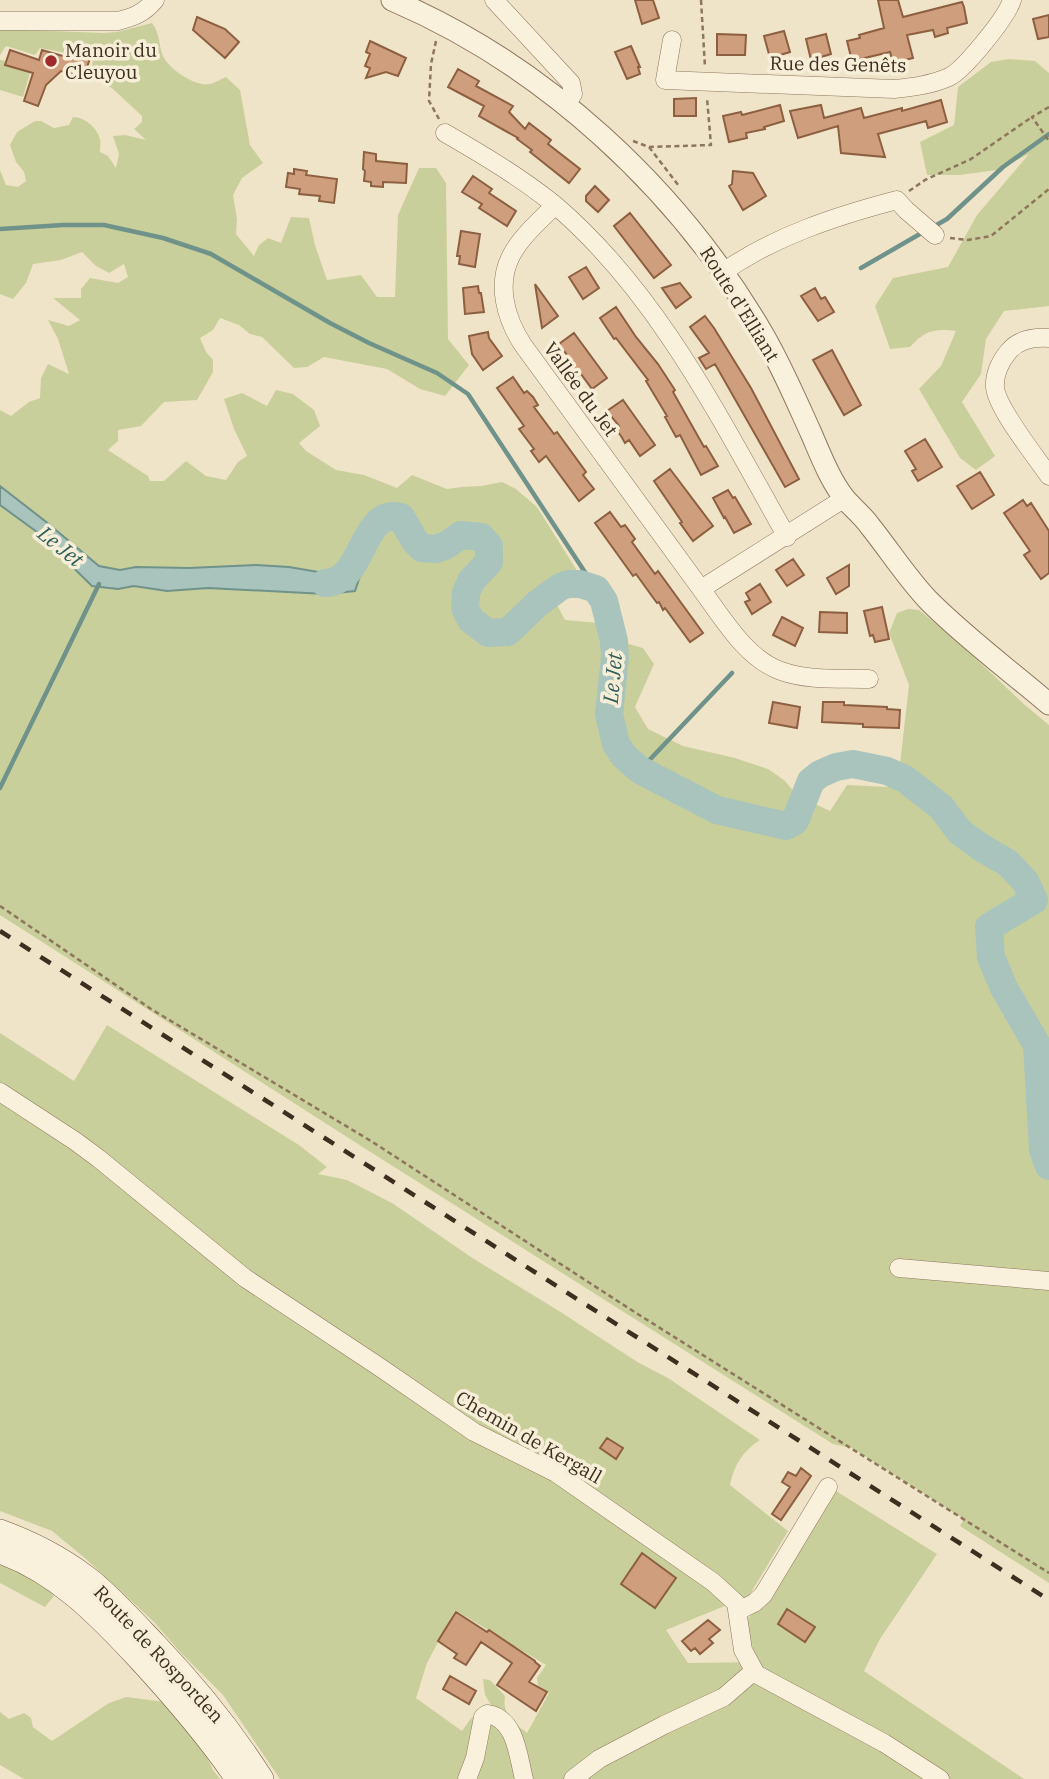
<svg xmlns="http://www.w3.org/2000/svg" width="1049" height="1779" viewBox="0 0 1049 1779" font-family="'IBM Plex Serif',serif">
<rect width="100%" height="100%" fill="#f0e4c8"/>
<path fill="#c9cf9b" fill-rule="evenodd" d="M152,23C161,36 158,43 163,56C169,69 195,87 210,84C215,83 221,79 226,77L240,90L250,145L263,163L242,178L233,195L237,219L236,234L254,256L259,245L268,238L281,243L291,217L309,218L315,245L327,280L361,275L377,297H395L398,215L419,168H436L446,183L448,339L469,365L445,396L420,389L387,369L324,357L307,367L294,368L262,337L250,334L239,325L220,318L213,330L200,338L206,352L213,360V372L197,400L164,402L141,426L118,430V441L108,450L148,476L150,481H164L186,461L206,476L226,480L238,462L247,456L234,429L224,399L242,393L267,406L276,390L293,394L314,410L320,426L299,443L306,451L336,470L364,475L397,488L412,475L447,489L461,487L481,486L502,482L516,489L537,507L576,569L557,605L565,620L599,623L600,636L643,648L654,664L635,707L648,729L683,746L735,758L768,769L784,780L798,796L830,811L847,785L888,787L900,764L909,685L889,633L897,613L908,609L919,610L956,640L1025,705L1049,725V1583L960,1526L964,1519L852,1448L833,1444L372,1153L0,915V410L11,416L29,402L40,398L41,378L48,364L69,374L58,339L48,320L69,326L80,320L53,298H81V289L90,278L118,283L128,277L124,264L109,273L96,266L82,252L61,260L33,264L26,283L13,299L0,294V170L6,185L18,187L26,181L24,172L16,162L10,145L17,132L35,121H41L54,128L69,125L73,117C85,117 97,128 100,139C101,143 100,147 100,152L108,156L116,168L119,154L113,136L125,135L146,140L134,129L142,122V116L113,89L98,79L92,70L93,58L40,48L35,55L6,46L0,55V29L104,33L117,32Z
M1009,59L1035,61L1049,73V306L1004,311L986,339L981,374L962,402L995,456L976,470L960,458L919,389L941,366L956,331C935,328 924,331 910,347L890,349L875,306L893,278L948,267L977,215L1029,154L997,170L960,175H927L920,142L954,125L958,87L991,62Z
M0,60L6,61L5,66L14,68L16,64L31,69L23,97L0,90Z
M107,1025L299,1145L327,1167L318,1174L347,1180L392,1203L474,1259L559,1311L639,1363L668,1378L760,1440C743,1451 734,1465 730,1485L788,1531L749,1596L666,1630L688,1663L757,1662L745,1621L771,1598L836,1491L937,1554L880,1639L864,1671L1024,1779H280L223,1695L180,1652L154,1622L86,1559L52,1531L0,1511V1033L74,1081ZM455,1610L546,1665L537,1678L538,1685L549,1693L527,1733C513,1722 502,1715 505,1696L490,1680L483,1679L485,1695L491,1705V1727L472,1717L462,1731L416,1698L427,1663Z
M0,1562L47,1588L54,1596L45,1607L0,1583Z
M126,1697L165,1702L199,1741L213,1770L220,1779H24L0,1765V1712L9,1719L24,1713L31,1718L33,1727L52,1741L109,1703Z"/>
<path fill="#a9c4bc" stroke="#6f938a" stroke-width="2" d="M0,486L45,521L99,566L120,570L136,567L189,568L256,565L289,567L324,573L341,567L346,559L362,570L355,591L326,594L208,588L167,591L134,586L118,589L92,586L37,532L0,505Z"/>
<g fill="none" stroke-linecap="round" stroke-linejoin="round">
<path stroke="#6f938a" stroke-width="4.5" d="M933,227L947,219L1003,167L1049,134
M0,229L63,225H104L163,238L211,254L330,323L369,343L437,373L468,394L596,589
M861,268L925,231
M640,770L732,673
M0,788L99,584"/>
<path stroke="#a9c4bc" stroke-width="28" d="M325,583C366,582 360,507 401,517L415,541L422,548L435,549L445,546L461,535L481,537L489,546V562L471,581L466,593L465,608L471,620L488,633L508,632L537,604L560,587L568,584H580L596,589L604,601L614,641L615,657L609,714L616,744L624,756L640,770L717,810L786,826L795,821L811,781L820,774L836,767L853,764L887,771L905,779L941,807L960,832L982,848L1008,863L1025,881L1034,900L989,927L991,957L1004,988L1037,1045L1043,1150L1049,1166"/>
</g>
<path fill="#cf9f7d" stroke="#8d5f41" stroke-width="2" d="M635,0H653L659,18L642,24Z
M878,0H898L903,17L962,2L964,7L967,23L947,28L948,33L935,37L933,30L907,35L913,58L893,63L890,52L852,61L847,41L860,38L859,35L884,28Z
M1049,15V37L1038,39L1033,19Z
M197,17L225,29L239,42L225,58L193,30Z
M784,31L790,52L770,58L764,36Z
M717,34L746,35L745,55H717Z
M826,34L831,54L811,60L806,39Z
M370,41L406,58L398,76L386,72L366,78L370,68L365,66L370,54L366,52Z
M631,46L640,67H638L640,74L627,79L615,52Z
M10,50L39,60L42,50L73,59L74,53L90,58L84,77L61,71L46,85L38,106L24,101L33,73L5,65Z
M458,69L479,81L476,86L513,106L509,112L525,129L529,123L551,140L548,144L580,169L569,183L530,152L532,150L517,139L518,138L479,116L484,106L448,87Z
M696,98V116H674V99Z
M941,100L947,122L928,128L926,121L878,134L885,157L841,153L838,126L798,138L790,111L821,105L824,118L861,108L864,118L902,108V111Z
M780,105L784,121L764,127L765,129L746,133L747,138L729,142L723,116L741,112L742,115Z
M364,152L376,154V161L407,164L406,183L383,182V187L371,186V182L364,181L365,171L363,169Z
M294,169L307,171L306,175L337,179L334,203L319,201L320,196L299,194L300,189L286,187L288,173L294,174Z
M733,171L753,173L766,196L743,210L729,186L732,184Z
M473,176L492,189L489,193L516,211L507,226L479,208L482,204L462,192Z
M595,186L609,200L598,212L586,201V196Z
M630,213L671,265L654,278L614,226Z
M461,231L480,234L475,267L459,264L460,256H457Z
M586,267L599,288L583,299L569,277Z
M680,283L691,297L676,308L662,288Z
M535,284L558,316L542,328Z
M478,286L479,293H481L484,312L465,314L463,288Z
M815,288L821,299L825,297L834,312L818,321L801,296Z
M616,307L636,337L658,364L675,390L673,392L704,447L706,446L718,466L701,475L680,435L676,437L665,417L667,416L646,381L648,380L616,338L614,339L600,318Z
M705,316L714,328L751,388L799,479L785,487L715,364L706,369L699,358L709,353L690,327Z
M488,332L489,338L502,356L483,370L472,354L469,336Z
M574,333L607,378L592,389L581,374L577,376L566,362L570,359L559,344Z
M832,350L861,405L844,415L813,360Z
M513,377L524,393L527,391L533,397L538,405L534,407L554,434L557,432L586,472L583,475L594,489L579,501L546,456L539,462L531,451L534,449L519,429L524,426L497,388Z
M623,400L655,445L640,456L629,440L625,443L621,436L615,428L619,426L607,411Z
M925,439L942,467L918,481L912,471L916,469L905,451Z
M670,469L713,526L693,541L680,523L682,522L654,481Z
M980,472L994,495L972,509L957,486Z
M728,490L733,498L735,497L751,524L734,533L725,517L724,518L713,498Z
M1023,500L1027,506L1031,503L1049,531V573L1041,579L1024,555L1030,551L1004,513Z
M610,512L621,527L625,525L635,539L632,542L655,574L658,571L703,633L690,642L665,608L663,610L659,602L657,603L636,574L633,576L595,523Z
M793,559L804,575L787,586L776,570Z
M849,565V586L836,594L827,578Z
M760,584L771,602L752,614L745,602L750,600L746,593Z
M882,607L889,639L875,642L873,635L870,636L864,611Z
M820,612L847,613V633L819,632Z
M782,617L803,628L795,646L773,635Z
M773,702L800,707L797,728L769,723Z
M823,702H844V705L887,707V709L900,710L899,728L863,727V724L822,722Z
M607,1438L623,1448L616,1459L600,1448Z
M801,1468L811,1476L781,1520L772,1514L790,1487L782,1482L788,1472L796,1476Z
M642,1553L676,1578L655,1608L621,1584Z
M787,1609L815,1627L805,1642L778,1624Z
M456,1612L487,1632L489,1630L535,1661V1662L540,1666L529,1682L547,1692L536,1711L497,1685L512,1663L481,1642L466,1665L454,1658L457,1654L438,1641Z
M708,1620L720,1630L709,1639L713,1643L700,1654L695,1648L691,1651L682,1641Z
M450,1676L476,1691L469,1704L443,1689Z"/>
<g fill="none" stroke-linecap="round" stroke-linejoin="round">
<g stroke="#8d765c" stroke-width="19">
<path id="minor" d="M494,0L571,83L573,94L565,106
M0,21H118C134,17 144,13 155,0
M672,40L665,80L894,89C913,87 931,85 949,77C964,70 1007,17 1012,0
M445,133C483,155 520,177 555,205
M723,272C775,236 836,216 897,200L906,210L935,235
M1049,338C1034,337 1019,339 1009,351C1001,360 994,374 995,387C996,407 1036,457 1049,476
M787,537C720,419 659,294 555,205C540,221 521,236 511,256C496,285 506,319 523,345L701,589L845,498
M701,589C723,618 745,658 781,671C809,681 840,678 869,679
M0,1092L75,1141L98,1158L245,1278L378,1366L474,1432L556,1473L713,1582L736,1603L743,1650L756,1674L884,1743L940,1779
M899,1268L1049,1281
M738,1611L754,1603L763,1595L828,1487
M467,1779L475,1758L483,1717L487,1714C516,1718 518,1756 524,1779
M573,1779L599,1759L664,1725L724,1697L754,1671"/>
</g>
<g stroke="#8d765c" stroke-width="23">
<path id="tertiary" d="M392,0C544,65 676,187 760,329C780,362 795,398 811,433C821,456 830,480 845,499C853,508 863,516 870,526C890,551 907,578 929,601C966,638 1009,670 1049,704"/>
</g>
<g stroke="#6f573f" stroke-width="24">
<path id="secondary" d="M0,1531C33,1543 67,1561 94,1583C116,1602 135,1623 155,1644C195,1686 231,1730 262,1779
M0,1552C57,1572 99,1616 139,1659C174,1697 208,1736 237,1779"/>
</g>
<path stroke="#8d765c" stroke-width="2.5" stroke-dasharray="5 3.5" stroke-linecap="butt" d="M701,0L705,67
M436,41L431,64L429,101L439,119
M1049,107L1032,117L1049,141
M633,141L649,147L711,145L707,98
M649,147L679,186
M909,191L925,180L971,159L1032,117
M950,238L968,240L991,236L1049,189
M0,906L151,1009L371,1141L633,1311L1049,1573"/>
<use href="#minor" stroke="#faf1dc" stroke-width="18"/>
<use href="#tertiary" stroke="#faf1dc" stroke-width="21"/>
<use href="#secondary" stroke="#faf1dc" stroke-width="23"/>
<path stroke="#3d2e20" stroke-width="4.5" stroke-dasharray="12 12" stroke-linecap="butt" d="M0,931L1049,1600"/>
</g>
<circle fill="#9e2a2b" stroke="#f7eed8" stroke-width="2.5" cx="51" cy="61" r="7"/>
<g text-anchor="middle" dominant-baseline="central" stroke-width="7" stroke-linejoin="round" paint-order="stroke">
<g font-size="19" fill="#3d2e20" stroke="#f7eed8" text-anchor="start">
<text x="65" y="50">Manoir du<tspan x="65" dy="22">Cleuyou</tspan></text>
</g>
<g font-size="19" fill="#3d2e20" stroke="#f7eed8">
<text transform="translate(838 64) rotate(1)">Rue des Genêts</text>
<text transform="translate(740 304) rotate(58)">Route d'Elliant</text>
<text transform="translate(581 389) rotate(54)">Vallée du Jet</text>
<text transform="translate(529 1437) rotate(30)">Chemin de Kergall</text>
<text transform="translate(159 1654) rotate(47)">Route de Rosporden</text>
</g>
<g font-size="21" font-style="italic" fill="#2f5d5a" stroke="#f7eed8">
<text transform="translate(61 546) rotate(39)">Le Jet</text>
<text transform="translate(612 678) rotate(-85)">Le Jet</text>
</g>
</g>
</svg>
